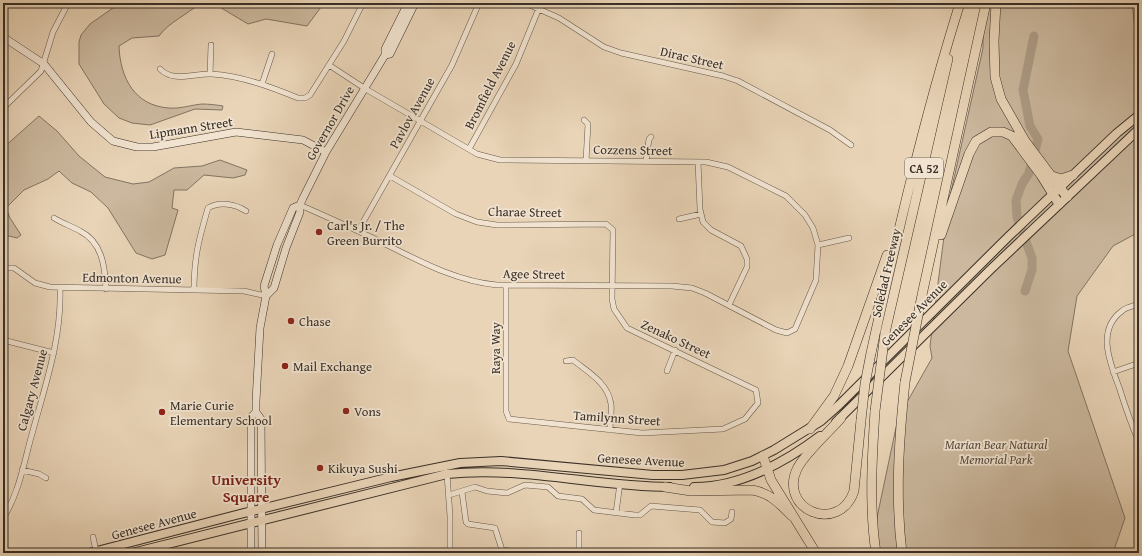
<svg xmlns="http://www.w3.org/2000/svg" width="1142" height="556" viewBox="0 0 1142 556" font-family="'Gentium Book Plus',serif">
<rect width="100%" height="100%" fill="#e9d4b7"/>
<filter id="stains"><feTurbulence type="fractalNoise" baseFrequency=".005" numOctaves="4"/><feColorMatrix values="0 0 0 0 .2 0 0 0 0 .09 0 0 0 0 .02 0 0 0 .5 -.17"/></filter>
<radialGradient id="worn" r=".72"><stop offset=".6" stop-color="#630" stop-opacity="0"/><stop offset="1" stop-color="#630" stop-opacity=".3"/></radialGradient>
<path fill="#cbb89e" stroke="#827462" d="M120,3H200C187,15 169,22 159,36L132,38L119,46C120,78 135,106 169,108C180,109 191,105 202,104C209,104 217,105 223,106L222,110L195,109L150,125L132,123L119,118L104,104L79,64V42L81,35L90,24Z
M213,3H324L307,26L266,19L248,24Z
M983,3H1132L1137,45L1139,46V232L1113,246L1077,296L1068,351L1125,518L1113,553H871V546L898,418L932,358L930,346L948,205L983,48Z
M39,116L57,131L79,156L105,177L133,184L149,182L174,168L202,166L220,160L247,170L245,175L233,178L204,175L187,190H174L172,208L178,210L165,255L152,259L136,253L108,208L91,192L72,183L59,171L48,179L24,190L6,208L10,218L21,235L17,238L9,236L3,238V148Z"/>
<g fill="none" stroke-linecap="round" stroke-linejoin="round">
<path stroke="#ad9c86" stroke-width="9" d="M1025,291L1032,270V258L1017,217L1016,200L1022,184L1029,173L1038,139L1030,126L1023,90L1034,36"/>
<g stroke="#65584a" stroke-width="6">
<path id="street" d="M60,3L66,7
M525,3L559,18L604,47L621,53L723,76L738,81L830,130L851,145
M160,69C174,83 194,73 212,74C242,76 271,87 298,98H305L310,95L344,41L363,3
M210,74L211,45
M262,84L272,54
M3,108L41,71L53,32L66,7L69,3
M584,120L588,124L586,161
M469,149L516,64L539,8
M646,161L649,139L651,137
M698,162L700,209L703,222L711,230L741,246L747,259V267L729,305
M390,176L456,214L477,222L497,225L606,224L613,230L612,299L614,309L627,328L756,390L758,403L745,419L723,429L642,433L509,419L506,411V285
M300,205C325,216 350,227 375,239C414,258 453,281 497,285L672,286L692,288L705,293L776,330L787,333L795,329L816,280L818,245L813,228L805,215L786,196L728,167L706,162L500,160L477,154L364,88L329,65
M54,218C62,223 71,226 80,231C102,242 105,266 106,289
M679,219L701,214
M358,231L452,65L479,3
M818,245L849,238
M3,268H14L35,283L50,287L244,291L266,296
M194,290C194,257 199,239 208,208C220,201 235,204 246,211
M1139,304C1134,306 1126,307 1122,311C1096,330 1110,363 1119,387C1125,406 1131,424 1139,442
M3,340L54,353
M566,361L573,360C588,372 608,383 611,404C612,412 610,422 610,430
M667,371L675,350
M1113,372L1139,363
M22,470L39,474L46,478
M447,474L450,516V553
M462,492L466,522L468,524L495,528L502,550L526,553
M449,495L475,487L487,491L507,493L525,485L548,487L558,496L582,499L594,510L635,515H640L651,506L700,510L712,522L725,523L731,519L732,512
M616,513L620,483
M3,518C19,494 24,462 32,434C45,386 62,338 60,288
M93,537L96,551
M550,553L579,551V533"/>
</g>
<g stroke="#392f26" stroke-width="8">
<path id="secondary" d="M3,37L44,64L91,122L113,141L137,147H153L236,132L303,140L326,152
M385,55L390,54L415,3
M266,296L274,288L286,248L300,212V205L303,198L326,152L385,55V49L408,3
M251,553V417L256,412
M262,553L261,419L256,412V401L260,328L266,296L264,286L277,245L293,208L300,205"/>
</g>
<g stroke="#392f26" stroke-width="10">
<path id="primary" d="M836,422L991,269L1139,129
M694,487C740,487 784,463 820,436
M89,553L236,515L391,477L460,463L501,461L653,475H682L724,470L752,461L774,450L821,421L839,405L1008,237L1117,133L1139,115
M132,553L447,474C522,466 595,487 670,487"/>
</g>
<g stroke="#392f26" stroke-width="10">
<path id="highway" d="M996,3L994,41L995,77L1001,99L1025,141L1067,197
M1052,176L1061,179L1073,175
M941,235L969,154L976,141L991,132H1003L1012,136L1041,175L1059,204
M922,295L986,3
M885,333L948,59
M871,353C897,235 924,118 960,3
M875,411C872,458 869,506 876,553
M841,418C829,432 804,454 797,469C778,510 839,535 854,491L861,420
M810,429L834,396L848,366L887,255
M763,456L771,480L816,553
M665,487L691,491L752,490C770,493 779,503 792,516
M902,553C895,496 899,439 905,382"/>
</g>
<use href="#street" stroke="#f1e3d0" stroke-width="5"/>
<use href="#secondary" stroke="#f1e3d0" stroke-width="7"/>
<use href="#primary" stroke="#e9d4b7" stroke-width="8"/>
<use href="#highway" stroke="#e9d4b7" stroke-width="9"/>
<g stroke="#392f26" stroke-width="10" stroke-linecap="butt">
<path id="highway-bridge" d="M905,382L922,295
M875,411L885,333
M861,420L865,384L871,353"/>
</g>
<use href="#highway-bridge" stroke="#e9d4b7" stroke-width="9"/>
</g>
<g fill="#8f2418" stroke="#f1e3d0" stroke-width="1.5">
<circle cx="319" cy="232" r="4"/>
<circle cx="291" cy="321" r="4"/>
<circle cx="285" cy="366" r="4"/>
<circle cx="346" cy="411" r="4"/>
<circle cx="162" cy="412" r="4"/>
<circle cx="320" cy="468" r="4"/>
</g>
<g text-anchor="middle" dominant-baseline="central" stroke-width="3.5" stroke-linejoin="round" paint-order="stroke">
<rect fill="#f1e3d0" stroke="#706559" stroke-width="1" x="905" y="158" width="38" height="20" rx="3"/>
<g font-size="12" font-weight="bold" fill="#392f26">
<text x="924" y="168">CA 52</text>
</g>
<g font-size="13" fill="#392f26" stroke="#f1e3d0">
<text transform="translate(692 58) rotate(13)">Dirac Street</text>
<text transform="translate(490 85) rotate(-63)">Bromfield Avenue</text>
<text transform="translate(412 113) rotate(-61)">Pavlov Avenue</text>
<text transform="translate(330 123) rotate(-60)">Governor Drive</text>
<text transform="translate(191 128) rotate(-9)">Lipmann Street</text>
<text transform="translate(633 150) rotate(1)">Cozzens Street</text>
<text transform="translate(525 212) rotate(1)">Charae Street</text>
<text transform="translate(886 273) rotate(-77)">Soledad Freeway</text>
<text transform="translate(534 274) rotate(1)">Agee Street</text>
<text transform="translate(132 278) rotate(1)">Edmonton Avenue</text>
<text transform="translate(914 313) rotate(-45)">Genesee Avenue</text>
<text transform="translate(676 339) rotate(25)">Zenako Street</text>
<text transform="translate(495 348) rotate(-90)">Raya Way</text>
<text transform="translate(32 390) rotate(-75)">Calgary Avenue</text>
<text transform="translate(617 418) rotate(4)">Tamilynn Street</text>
<text transform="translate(641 460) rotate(3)">Genesee Avenue</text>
<text transform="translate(154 524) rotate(-15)">Genesee Avenue</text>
</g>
<g font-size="13" fill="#392f26" stroke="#f1e3d0" text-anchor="start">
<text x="327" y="225">Carl's Jr. / The<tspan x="327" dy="15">Green Burrito</tspan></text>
<text x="299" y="321">Chase</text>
<text x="293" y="366">Mail Exchange</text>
<text x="170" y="405">Marie Curie<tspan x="170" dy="15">Elementary School</tspan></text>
<text x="354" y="411">Vons</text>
<text x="328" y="468">Kikuya Sushi</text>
</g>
<g font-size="13" font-style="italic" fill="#564a3e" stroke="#f1e3d0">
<text x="996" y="444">Marian Bear Natural<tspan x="996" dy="15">Memorial Park</tspan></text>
</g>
<g font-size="15" font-weight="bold" fill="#7a1f14" stroke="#f1e3d0">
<text x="246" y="479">University<tspan x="246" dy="17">Square</tspan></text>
</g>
</g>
<rect width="1142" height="556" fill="none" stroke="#e9d4b7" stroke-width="16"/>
<rect x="4" y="4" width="1134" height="548" fill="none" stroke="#392f26" stroke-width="2"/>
<rect x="8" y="8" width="1126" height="540" fill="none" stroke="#392f26"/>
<rect width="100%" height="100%" filter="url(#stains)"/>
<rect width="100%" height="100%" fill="url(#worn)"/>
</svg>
